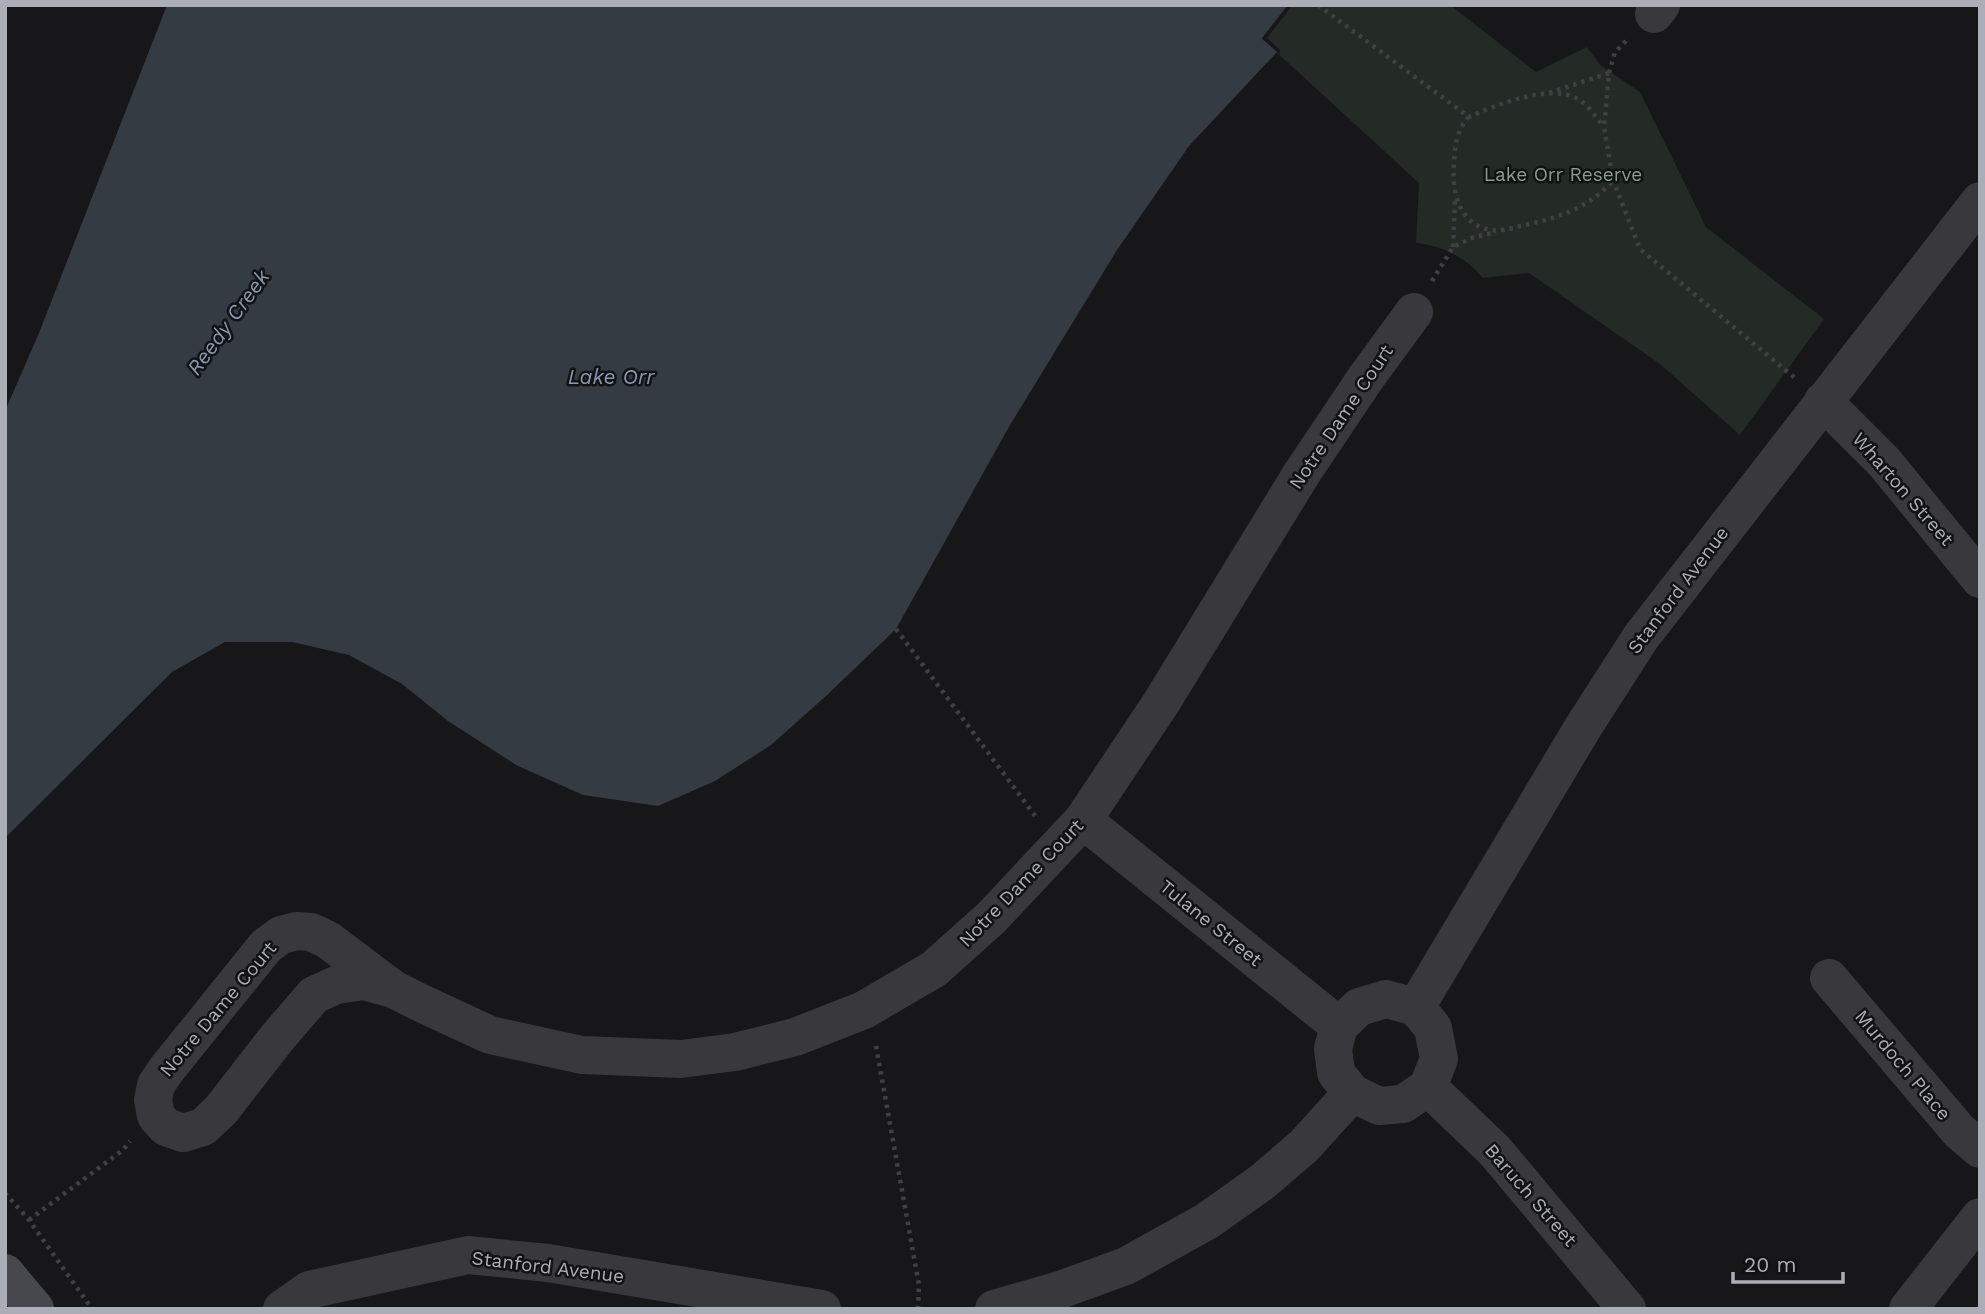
<svg xmlns="http://www.w3.org/2000/svg" width="1985" height="1314" viewBox="0 0 1985 1314" font-family="'Work Sans',sans-serif">
<rect width="100%" height="100%" fill="#171719"/>
<path fill="#242a25" d="M1288,5H1450L1536,72L1587,47L1600,65L1640,92L1706,227L1824,319L1740,435L1660,364L1529,273L1483,278C1467,258 1441,245 1416,243L1419,183L1262,39Z"/>
<path fill="#343b42" d="M167,5H1288L1262,38L1277,52L1189,146L1117,250L1010,425L896,629L826,696L771,745L715,781L658,806L583,795L516,765L448,721L402,684L349,655L292,642H225L172,672L5,838V411L39,333Z"/>
<path fill="#171719" d="M1288,5H1291V7L1267,38L1280,50V54L1262,39Z"/>
<g fill="none" stroke-linecap="round" stroke-linejoin="round">
<path stroke="#3f4044" stroke-width="4.5" stroke-dasharray="3.5 5" stroke-linecap="butt" d="M1318,5L1469,117C1496,105 1548,84 1576,98C1588,104 1595,116 1603,126
M1626,41L1615,52L1609,73L1604,127L1613,180L1640,249L1795,378
M1549,93L1609,73
M1469,117C1457,129 1455,145 1454,162C1451,195 1461,233 1502,230C1511,229 1520,226 1529,224C1561,217 1592,206 1613,180
M1453,247L1455,199
M1432,281L1453,247L1472,238L1496,232
M896,629L1036,817
M876,1046L919,1285L918,1309
M5,1193L29,1220L92,1309
M29,1220L123,1150L130,1141"/>
<path stroke="#39393d" stroke-width="38" d="M1654,14L1661,5
M1823,401L1884,462L1980,579
M1083,820L1339,1026
M1829,978L1959,1131L1980,1149
M393,989L363,981L336,985L314,995L277,1038L221,1110L203,1127L183,1133L166,1127L156,1116L153,1100L156,1085L166,1070L266,946L281,935L297,931L311,932L328,940L393,989L421,1003L490,1035L582,1055L681,1059L735,1052L795,1037L864,1010L934,969L991,918L1083,820L1161,703L1302,473L1365,379L1414,312
M1386,999L1416,1007L1433,1028L1439,1059L1428,1087L1403,1104L1379,1106L1352,1093L1336,1073L1333,1049L1339,1026L1359,1007Z
M1416,1007L1582,729L1641,637L1980,201
M1428,1087L1495,1151L1627,1309
M282,1309L309,1290L468,1255L548,1263L822,1309
M994,1309L1060,1290L1126,1266L1207,1221L1262,1182L1304,1146L1352,1093
M1908,1309L1980,1217"/>
<path stroke="#47484d" stroke-width="38" d="M5,1273L35,1309"/>
</g>
<g text-anchor="middle" dominant-baseline="central" stroke-width="5" stroke-linejoin="round" paint-order="stroke">
<g font-size="19" fill="#84a088" stroke="#121214">
<text x="1563" y="174">Lake Orr Reserve</text>
</g>
<g font-size="19" fill="#abaeb7" stroke="#121214">
<text transform="translate(1341 417) rotate(-56)">Notre Dame Court</text>
<text transform="translate(1903 489) rotate(49)">Wharton Street</text>
<text transform="translate(1678 590) rotate(-53)">Stanford Avenue</text>
<text transform="translate(1021 883) rotate(-46)">Notre Dame Court</text>
<text transform="translate(1211 923) rotate(39)">Tulane Street</text>
<text transform="translate(218 1009) rotate(-50)">Notre Dame Court</text>
<text transform="translate(1903 1065) rotate(50)">Murdoch Place</text>
<text transform="translate(1531 1195) rotate(49)">Baruch Street</text>
<text transform="translate(548 1267) rotate(7)">Stanford Avenue</text>
</g>
<g font-size="21" font-style="italic" fill="#8698ae" stroke="#121214">
<text transform="translate(228 322) rotate(-54)">Reedy Creek</text>
<text x="611" y="376">Lake Orr</text>
</g>
</g>
<rect width="1985" height="1314" fill="none" stroke="#abaeb7" stroke-width="14"/>
<path d="M1733 1272v10h110v-10" fill="none" stroke="#abaeb7" stroke-width="3.5"/>
<text x="1744" y="1272" font-size="21" fill="#abaeb7" stroke="#121214" stroke-width="5" paint-order="stroke">20 m</text>
</svg>
